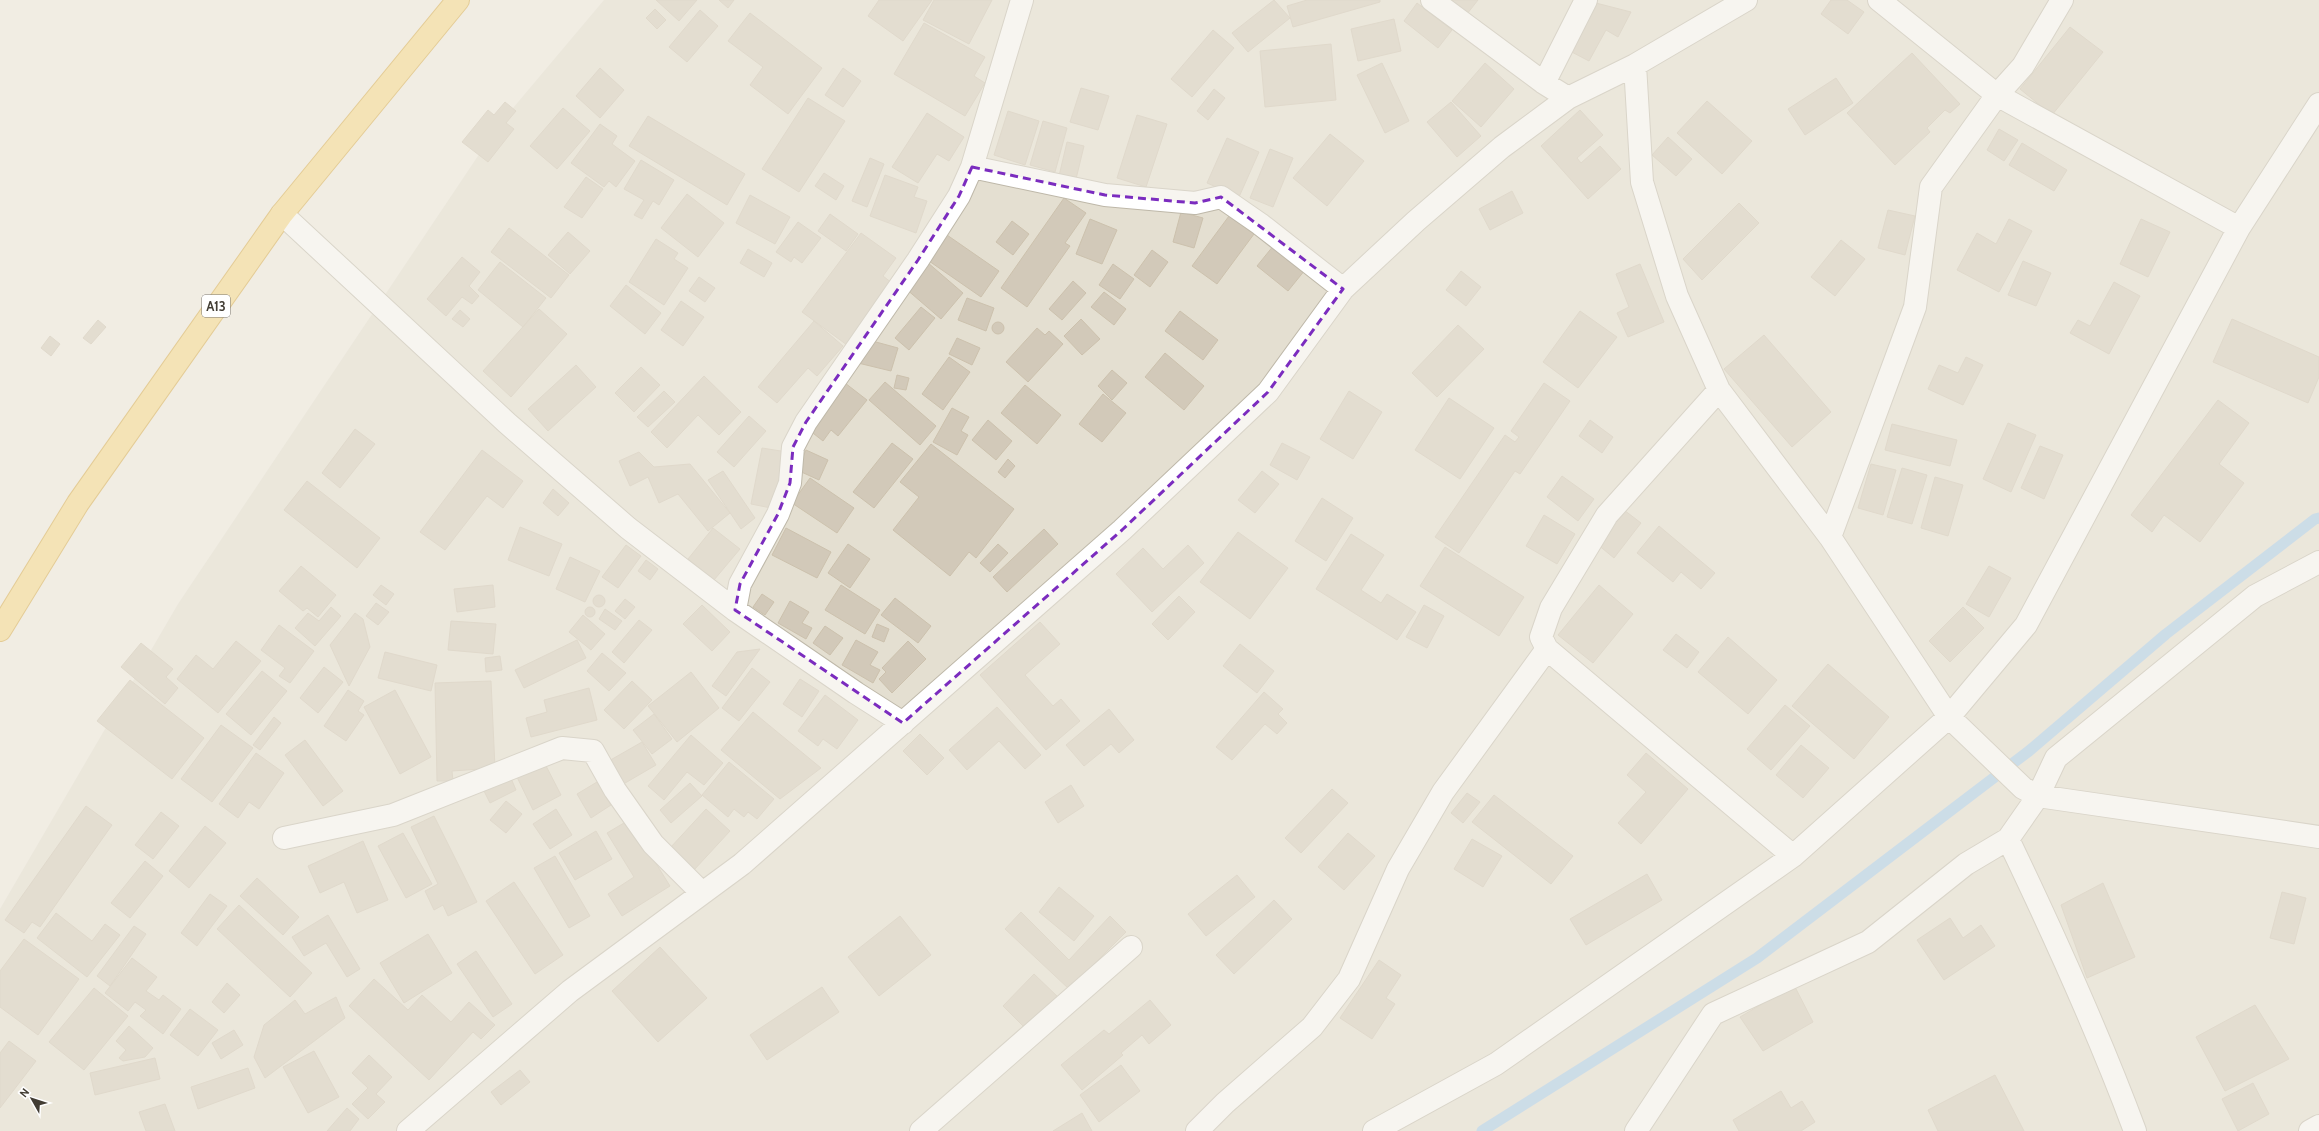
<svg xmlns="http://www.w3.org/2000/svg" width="2319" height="1131" viewBox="0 0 2319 1131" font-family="Cabin,sans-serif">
<rect width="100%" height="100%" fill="#f1ede3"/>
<path fill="#e4dfd1" d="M604,0H2319V1131H0V909L178,604L498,126Z"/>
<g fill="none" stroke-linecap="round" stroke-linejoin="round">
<path stroke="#a1c9ec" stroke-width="11" d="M1482,1131L1757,958L2029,751L2166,634L2315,519L2319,518"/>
</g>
<path fill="#d2c9b9" stroke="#ccc1ad" d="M656,0H697L679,21Z
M719,0H734L728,8Z
M879,0H932L903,41L868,16Z
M934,0H992L969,44L923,20Z
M1274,0L1290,18L1248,52L1232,33Z
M1307,0H1380V2L1293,27L1287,6Z
M1450,0H1478L1467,14Z
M1831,0H1847L1864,12L1848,34L1821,14Z
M1592,2L1631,12L1618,37L1606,30L1589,61L1566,49Z
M1417,3L1452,30L1438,48L1404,21Z
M655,9L666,20L657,29L646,18Z
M700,10L718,26L687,62L669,47Z
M750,13L822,68L788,114L750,85L763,67L728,41Z
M1394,19L1401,51L1358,61L1351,29Z
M924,23L985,57L974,76L985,83L965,116L894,74Z
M2070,27L2103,52L2052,115L2020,89Z
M1213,30L1234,48L1192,97L1171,79Z
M1331,44L1336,100L1265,107L1260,51Z
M1912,53L1960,104L1950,113L1945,110L1927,128L1930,132L1895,165L1847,113Z
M1382,63L1409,121L1385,133L1357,75Z
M1485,63L1514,89L1481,127L1452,101Z
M600,68L624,90L600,118L576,96Z
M843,68L861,81L843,107L825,95Z
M1836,78L1853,103L1805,135L1788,109Z
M1081,88L1109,96L1098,130L1070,122Z
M1214,89L1225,98L1208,120L1197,111Z
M808,98L845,121L799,192L762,169Z
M1707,101L1752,141L1722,174L1677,133Z
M505,102L516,111L506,123L514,129L488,162L462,142L488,110L494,115Z
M1451,102L1481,136L1457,157L1427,122Z
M563,108L590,131L557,169L530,146Z
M1580,110L1603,135L1577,158L1581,163L1600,146L1621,169L1588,199L1541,146Z
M1008,111L1039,121L1025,165L994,155Z
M927,113L964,137L949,161L937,154L918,183L892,167Z
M1137,115L1167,124L1146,187L1117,178Z
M648,116L745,174L727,205L629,146Z
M1043,121L1067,128L1055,172L1030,165Z
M600,124L617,136L612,144L635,161L616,187L609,181L604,187L571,163Z
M1999,129L2018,140L2004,161L1987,150Z
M1330,134L1364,161L1327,206L1293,178Z
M1668,137L1692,159L1676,176L1652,155Z
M1227,138L1259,152L1239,197L1207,183Z
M1067,142L1084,146L1076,179L1059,176Z
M2022,143L2067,170L2054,191L2009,165Z
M1270,149L1293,158L1273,207L1250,198Z
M870,158L884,164L867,207L852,201Z
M641,160L674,180L659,205L653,201L642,219L634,215L644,200L624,189Z
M824,173L844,186L836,200L815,186Z
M885,175L918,187L914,197L927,201L916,233L870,216Z
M586,177L603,189L582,218L564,207Z
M1512,191L1523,213L1490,230L1479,209Z
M687,194L724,223L698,257L661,228Z
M750,195L790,217L775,244L736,223Z
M1064,198L1086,213L1065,243L1070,246L1027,307L1001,288Z
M1739,203L1759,223L1702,280L1683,259Z
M1888,210L1915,216L1905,255L1878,248Z
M1181,212L1203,218L1194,248L1173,242Z
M830,214L858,234L846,251L818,231Z
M1229,216L1254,234L1217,284L1192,266Z
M1090,219L1117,230L1102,264L1076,254Z
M2009,219L2032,231L1999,292L1957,270L1977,233L1996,244Z
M2141,219L2170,232L2148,277L2120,264Z
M1012,221L1029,234L1013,255L996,242Z
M798,222L821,238L802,263L794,257L791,262L776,252Z
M509,228L569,275L551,298L491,252Z
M568,232L590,251L570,274L548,255Z
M861,233L896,258L883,276L892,283L847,345L802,312Z
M947,235L999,271L981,297L929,261Z
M656,239L678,253L674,259L688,268L664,305L629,282Z
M1841,240L1865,259L1835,296L1811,277Z
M1274,245L1305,270L1288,291L1257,266Z
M748,249L772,263L764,277L740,263Z
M1152,250L1168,262L1150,287L1134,275Z
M462,257L480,272L469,286L479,296L472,304L462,297L446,316L427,299Z
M2023,261L2051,273L2036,306L2008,295Z
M500,262L546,298L523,327L478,290Z
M927,262L963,293L941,319L905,288Z
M1113,264L1134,279L1120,299L1099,285Z
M1640,264L1664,322L1628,337L1617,313L1629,307L1616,274Z
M1461,271L1481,287L1466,306L1446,290Z
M699,277L715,288L705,302L689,291Z
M1073,281L1086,293L1062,320L1049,309Z
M2114,282L2140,296L2109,354L2070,333L2078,320L2090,326Z
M626,285L661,313L645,334L610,306Z
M1104,292L1126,309L1114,325L1091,307Z
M967,298L994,308L986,331L958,320Z
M681,301L704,317L683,346L661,330Z
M921,307L935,318L909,350L895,338Z
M539,309L567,334L511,397L483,371Z
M460,310L470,319L463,327L452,319Z
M1180,311L1218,340L1203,360L1165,331Z
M1580,311L1617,337L1578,388L1543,362Z
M1081,319L1100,339L1082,355L1064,336Z
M2232,319L2319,357V377L2308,403L2213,362Z
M98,320L106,327L91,344L83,338Z
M814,321L843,346L817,376L808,368L777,403L758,387Z
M992 328a6 6 0 1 1 12 0a6 6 0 1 1-12 0Z
M1458,325L1484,349L1437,397L1412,373Z
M1037,328L1045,335L1049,331L1063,344L1028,382L1006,362Z
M1764,335L1831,412L1792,447L1724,369Z
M50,336L60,344L51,356L41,348Z
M957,338L980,348L972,365L949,354Z
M865,339L898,348L891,371L858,363Z
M1165,353L1204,386L1184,410L1145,377Z
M949,357L970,372L943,410L922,394Z
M1966,357L1983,365L1963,405L1928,389L1939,365L1958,373Z
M576,365L596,387L548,431L528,409Z
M641,367L660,385L634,412L615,393Z
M1112,370L1127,383L1112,400L1098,386Z
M897,375L909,378L906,390L894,388Z
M704,376L741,412L719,435L698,415L667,448L651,432Z
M885,382L936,426L920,445L869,400Z
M845,383L867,400L838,436L831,430L823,441L809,430Z
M1544,383L1570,401L1520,474L1515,471L1459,553L1435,537L1505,435L1515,442L1519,437L1511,431Z
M1025,385L1061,415L1037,444L1001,413Z
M664,391L675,402L648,427L637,417Z
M1349,391L1382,412L1353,459L1320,439Z
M1103,394L1126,413L1102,442L1079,424Z
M1449,398L1494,428L1460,479L1415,450Z
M2218,400L2249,423L2219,464L2244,483L2200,542L2164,515L2152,532L2131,515Z
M952,408L969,417L961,431L968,435L957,455L933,442Z
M749,416L766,431L734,467L717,452Z
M988,420L1012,441L996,460L972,440Z
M1590,420L1613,437L1602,453L1579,436Z
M2008,423L2036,435L2011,492L1983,479Z
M1892,424L1957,440L1950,466L1885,450Z
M355,429L375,444L340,488L322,473Z
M892,443L913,459L874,508L853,492Z
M1282,443L1310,457L1297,480L1270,465Z
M931,444L1014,509L976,558L969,552L950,576L893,530L919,497L900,482Z
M2040,446L2063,455L2044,499L2021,488Z
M762,448L787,452L776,509L751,504Z
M482,450L523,481L503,508L487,496L445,550L420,532Z
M806,450L828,460L819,480L797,470Z
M639,452L654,467L690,464L730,513L708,531L678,494L659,503L648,477L630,486L619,461Z
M1008,459L1015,466L1005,478L998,472Z
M1871,464L1896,470L1883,515L1858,508Z
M1902,468L1927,475L1912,524L1887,517Z
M723,471L755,518L741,529L708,480Z
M1262,471L1279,484L1255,513L1238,500Z
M1562,476L1594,499L1578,521L1547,497Z
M1935,477L1963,485L1948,536L1921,528Z
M810,478L854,508L837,533L792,503Z
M307,481L380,538L357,568L284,510Z
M553,489L569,503L558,516L543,503Z
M1322,498L1353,518L1326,561L1295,541Z
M1624,510L1641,523L1614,558L1597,544Z
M1544,515L1575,534L1557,564L1526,546Z
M1659,526L1715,573L1701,589L1681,572L1673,582L1637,553Z
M520,527L562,544L549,576L508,560Z
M713,528L740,549L714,580L688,559Z
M786,528L831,552L817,578L772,555Z
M1044,529L1058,544L1007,592L993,577Z
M1238,532L1288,568L1250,619L1200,582Z
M1351,534L1384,555L1361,590L1381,603L1387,594L1416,612L1397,640L1316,589Z
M848,544L870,559L850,588L828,573Z
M998,544L1008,553L990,572L980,563Z
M626,545L641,556L618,588L602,577Z
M1188,545L1204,563L1152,612L1116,574L1143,548L1163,569Z
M1445,547L1524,597L1499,636L1420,586Z
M570,557L600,571L585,602L556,589Z
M646,560L658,569L650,580L638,571Z
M301,566L336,595L318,617L307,608L303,611L279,591Z
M1989,566L2011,578L1989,617L1966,604Z
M381,585L394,594L386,605L373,595Z
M493,585L495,607L457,612L454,589Z
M841,585L880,610L865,634L825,610Z
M1599,585L1633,614L1593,663L1558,635Z
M762,594L774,602L765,615L753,607Z
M593 601a6 6 0 1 1 12 0a6 6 0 1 1-12 0Z
M1179,596L1195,612L1168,640L1152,624Z
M895,598L931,626L918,643L881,615Z
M625,599L635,607L625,619L615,611Z
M790,601L809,612L802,623L812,628L806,639L778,623Z
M376,603L389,612L378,625L366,616Z
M702,605L730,632L712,651L683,624Z
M1424,605L1444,616L1427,648L1406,637Z
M585 612a5 5 0 1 1 10 0a5 5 0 1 1-10 0Z
M331,607L341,616L315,646L295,628L308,613L319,621Z
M1963,607L1984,628L1950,662L1929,641Z
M605,609L622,621L615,630L599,619Z
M355,613L363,619L370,647L349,686L330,645Z
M583,615L605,634L591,650L569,632Z
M639,620L652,630L624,663L612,652Z
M451,621L496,624L493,654L448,650Z
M1040,622L1060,644L1025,675L1053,706L1061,699L1080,721L1046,750L980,675Z
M877,624L889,629L884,642L872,637Z
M279,625L314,651L290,683L279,676L285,668L261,650Z
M825,626L843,638L830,655L813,643Z
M1676,634L1699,652L1687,668L1663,650Z
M1728,637L1777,680L1748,714L1698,672Z
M577,640L586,658L524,688L515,670Z
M856,640L878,652L870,665L880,670L873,683L842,665Z
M236,641L261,661L218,713L177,679L196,655L213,669Z
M908,641L926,659L892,693L879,679L886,672L882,668Z
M141,643L173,669L166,677L178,688L165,704L121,667Z
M1240,644L1274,671L1257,693L1223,666Z
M760,649L726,696L712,686L737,652Z
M385,652L437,665L431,691L378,678Z
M602,653L626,673L609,691L587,671Z
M500,656L502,670L486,672L485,658Z
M1828,664L1889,717L1854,759L1792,706Z
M324,667L343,682L318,713L300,698Z
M752,668L770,682L739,721L722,708Z
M262,671L287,691L251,735L226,714Z
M691,672L719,708L677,742L648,706Z
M800,679L819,691L802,717L783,704Z
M130,680L204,738L172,779L97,721Z
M491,681L495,768L452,771L453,781H437L435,683Z
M632,681L652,700L624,729L604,710Z
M589,688L597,720L531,737L526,718L547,712L544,700Z
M348,690L364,701L358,711L364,715L346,741L324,726Z
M395,690L431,757L400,774L364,707Z
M1264,692L1283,709L1278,714L1287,723L1277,734L1265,724L1232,760L1216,747Z
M825,695L858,720L837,749L823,739L818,746L798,731Z
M1785,705L1810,726L1771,770L1747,749Z
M997,707L1041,755L1025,769L999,741L967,770L949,750Z
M1109,709L1134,740L1119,753L1111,744L1084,766L1066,745Z
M753,712L821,768L780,799L721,750Z
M654,714L672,739L652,754L633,730Z
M274,717L281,723L260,750L253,745Z
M221,725L253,748L212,802L181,779Z
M920,734L944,758L927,775L903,751Z
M691,735L723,763L704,785L687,772L664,800L648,786Z
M305,740L343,791L323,806L285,755Z
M642,742L656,765L620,786L607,762Z
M1801,745L1829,768L1803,798L1776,775Z
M256,753L284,773L259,809L249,802L238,818L219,804Z
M1646,753L1688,789L1641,844L1618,823L1646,792L1627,775Z
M543,760L561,795L533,810L516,775Z
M729,762L774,799L757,819L748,812L744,817L734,809L728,817L702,795Z
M510,776L516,790L490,803L483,789Z
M597,782L611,805L591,818L577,794Z
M690,783L702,796L671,823L660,810Z
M1071,785L1084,806L1058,823L1045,802Z
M1332,789L1348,803L1301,853L1285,838Z
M1467,793L1480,802L1463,823L1451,813Z
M1494,795L1573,856L1551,884L1472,822Z
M506,801L522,814L506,833L490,820Z
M86,806L112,825L40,927L32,922L24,933L5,920Z
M556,809L572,835L550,849L533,824Z
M706,809L730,831L694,870L670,848Z
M161,812L179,826L153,859L135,845Z
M434,816L477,902L448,916L443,905L434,910L425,891L438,884L411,827Z
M629,820L670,886L622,916L608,894L634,877L607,833Z
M205,826L226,843L189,888L169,871Z
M596,831L612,859L575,880L559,853Z
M403,833L432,884L406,898L378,846Z
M1348,833L1375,856L1344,890L1318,867Z
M1472,839L1502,856L1483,887L1454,869Z
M363,841L388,900L357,913L344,882L320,893L308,866Z
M555,856L590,916L569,928L534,868Z
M145,861L163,876L130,918L111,903Z
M1647,874L1662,900L1586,945L1570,919Z
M1237,875L1255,897L1206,936L1188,914Z
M257,878L299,917L283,935L240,896Z
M514,882L563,955L535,974L486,901Z
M2103,883L2135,957L2087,978L2061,905Z
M1059,887L1094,916L1074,941L1039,912Z
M2282,892L2306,898L2294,944L2270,938Z
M210,894L227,906L197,946L181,933Z
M1274,900L1292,919L1234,974L1216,955Z
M239,905L312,973L290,997L217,929Z
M1021,912L1069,960L1110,916L1126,932L1069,989L1005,929Z
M56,913L92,941L105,924L120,935L87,977L37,938Z
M328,915L360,969L347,977L326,943L304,956L292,937Z
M900,916L931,955L879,996L848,957Z
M1950,918L1963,938L1981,925L1995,946L1944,980L1917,940Z
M134,926L146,934L110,986L97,976Z
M428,934L452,973L404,1003L380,963Z
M24,939L79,979L38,1035L0,1007V971Z
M660,947L707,998L658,1042L612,991Z
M476,951L512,1004L493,1017L457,964Z
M132,958L157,977L146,991L159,1000L163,995L181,1009L163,1034L140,1016L146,1010L135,1002L128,1011L105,993Z
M1379,960L1401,975L1386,998L1395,1004L1372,1039L1340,1018Z
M1034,974L1058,997L1027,1030L1003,1006Z
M374,979L408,1010L422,995L451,1022L469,1002L495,1025L481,1039L473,1032L429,1080L349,1006Z
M227,983L240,995L224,1013L212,1002Z
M1794,985L1813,1022L1763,1051L1740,1017Z
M822,987L839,1012L767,1060L750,1035Z
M94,988L128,1016L84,1070L49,1042Z
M336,997L345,1018L265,1078L254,1057L264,1025L295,1000L305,1014Z
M1150,1000L1171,1025L1149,1044L1142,1035L1121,1053L1123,1055L1082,1090L1061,1065L1104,1030L1109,1034Z
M2255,1005L2289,1059L2225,1091L2196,1037Z
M190,1009L218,1030L198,1056L170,1035Z
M129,1026L153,1048L145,1057L123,1061L119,1058L126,1050L116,1041Z
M234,1030L243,1045L221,1059L212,1043Z
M9,1041L36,1061L0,1108V1053Z
M314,1051L339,1097L308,1113L283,1067Z
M369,1055L392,1077L376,1094L385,1102L368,1119L352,1104L368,1088L352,1073Z
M155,1058L160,1079L95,1095L90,1073Z
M1121,1065L1140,1091L1099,1122L1080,1095Z
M248,1068L255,1088L198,1109L191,1087Z
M520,1070L530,1082L501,1105L491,1092Z
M1995,1075L2024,1131H1938L1928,1110Z
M2253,1083L2269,1114L2238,1131L2222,1099Z
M1781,1091L1791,1108L1802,1101L1815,1122L1801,1131H1739L1733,1120Z
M165,1104L175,1131H146L139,1112Z
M347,1108L359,1119L350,1131H327Z
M1082,1113L1092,1131H1053Z"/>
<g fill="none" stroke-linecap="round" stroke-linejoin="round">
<g stroke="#beb8a9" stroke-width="24">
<path id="minor" d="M1432,0L1544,83L1568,98
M1879,0L1997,95L2239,228
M1635,65L1642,182L1677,296L1719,390L1830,537L1949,717L2023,788L2038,796L2319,837
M1544,83L1586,0
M972,167L1105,195L1195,203L1221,197L1260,224L1343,289
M282,214L507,423L628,528L735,610L856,693L903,723
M1719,390L1607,515L1551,608L1541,637L1547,649L1793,856
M1830,537L1915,307L1931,187L1997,95L2023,66L2062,0
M735,610L740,584L778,514L790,483L793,447L806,422L918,260L959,196L972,167L1022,0
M284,838L393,815L562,748L593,751L615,790L653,844L701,892
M2008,839C2054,935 2098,1031 2135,1131
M408,1131L570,991L742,864L1122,530L1268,392L1343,289L1416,221L1502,147L1568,98L1635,65L1746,0
M921,1131L1131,947
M1197,1131L1225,1103L1312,1027L1349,979L1398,869L1443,792L1547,649
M1374,1131L1496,1064L1793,856L1949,717L2026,625L2239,228L2319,104
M1636,1131L1713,1014L1868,942L1966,864L2008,839L2038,796L2056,758L2255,596L2319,562
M2310,1131L2319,1126"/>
</g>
<g stroke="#d5a439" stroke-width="24">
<path id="trunk" d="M0,630L78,503L282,214L458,0"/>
</g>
<use href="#minor" stroke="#fff" stroke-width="22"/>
<use href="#trunk" stroke="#f8d87e" stroke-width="22"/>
</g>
<path d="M0 0H2319V1131H0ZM972,167L1105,195L1195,203L1221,197L1343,289L1268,392L1122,530L903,723L735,610L740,584L778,514L790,483L793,447L806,422L918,260L959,196Z" fill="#f1ede3" fill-opacity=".55" fill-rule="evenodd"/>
<path fill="none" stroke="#7b2cbf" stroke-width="3" stroke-dasharray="8 5" stroke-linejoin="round" d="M972,167L1105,195L1195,203L1221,197L1343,289L1268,392L1122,530L903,723L735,610L740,584L778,514L790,483L793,447L806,422L918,260L959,196Z"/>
<g text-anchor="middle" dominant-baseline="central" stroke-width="3.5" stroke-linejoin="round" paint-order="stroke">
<rect fill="#fff" stroke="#7b7771" stroke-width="1" x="202" y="295" width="28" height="22" rx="3"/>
<g font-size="13" font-weight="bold" fill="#423d34">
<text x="216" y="306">A13</text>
</g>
</g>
<g transform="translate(32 1099) rotate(309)" stroke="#ffffff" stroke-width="3" paint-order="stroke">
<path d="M0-3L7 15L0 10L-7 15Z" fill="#423d34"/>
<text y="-6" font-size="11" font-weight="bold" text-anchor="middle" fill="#423d34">N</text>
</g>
</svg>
